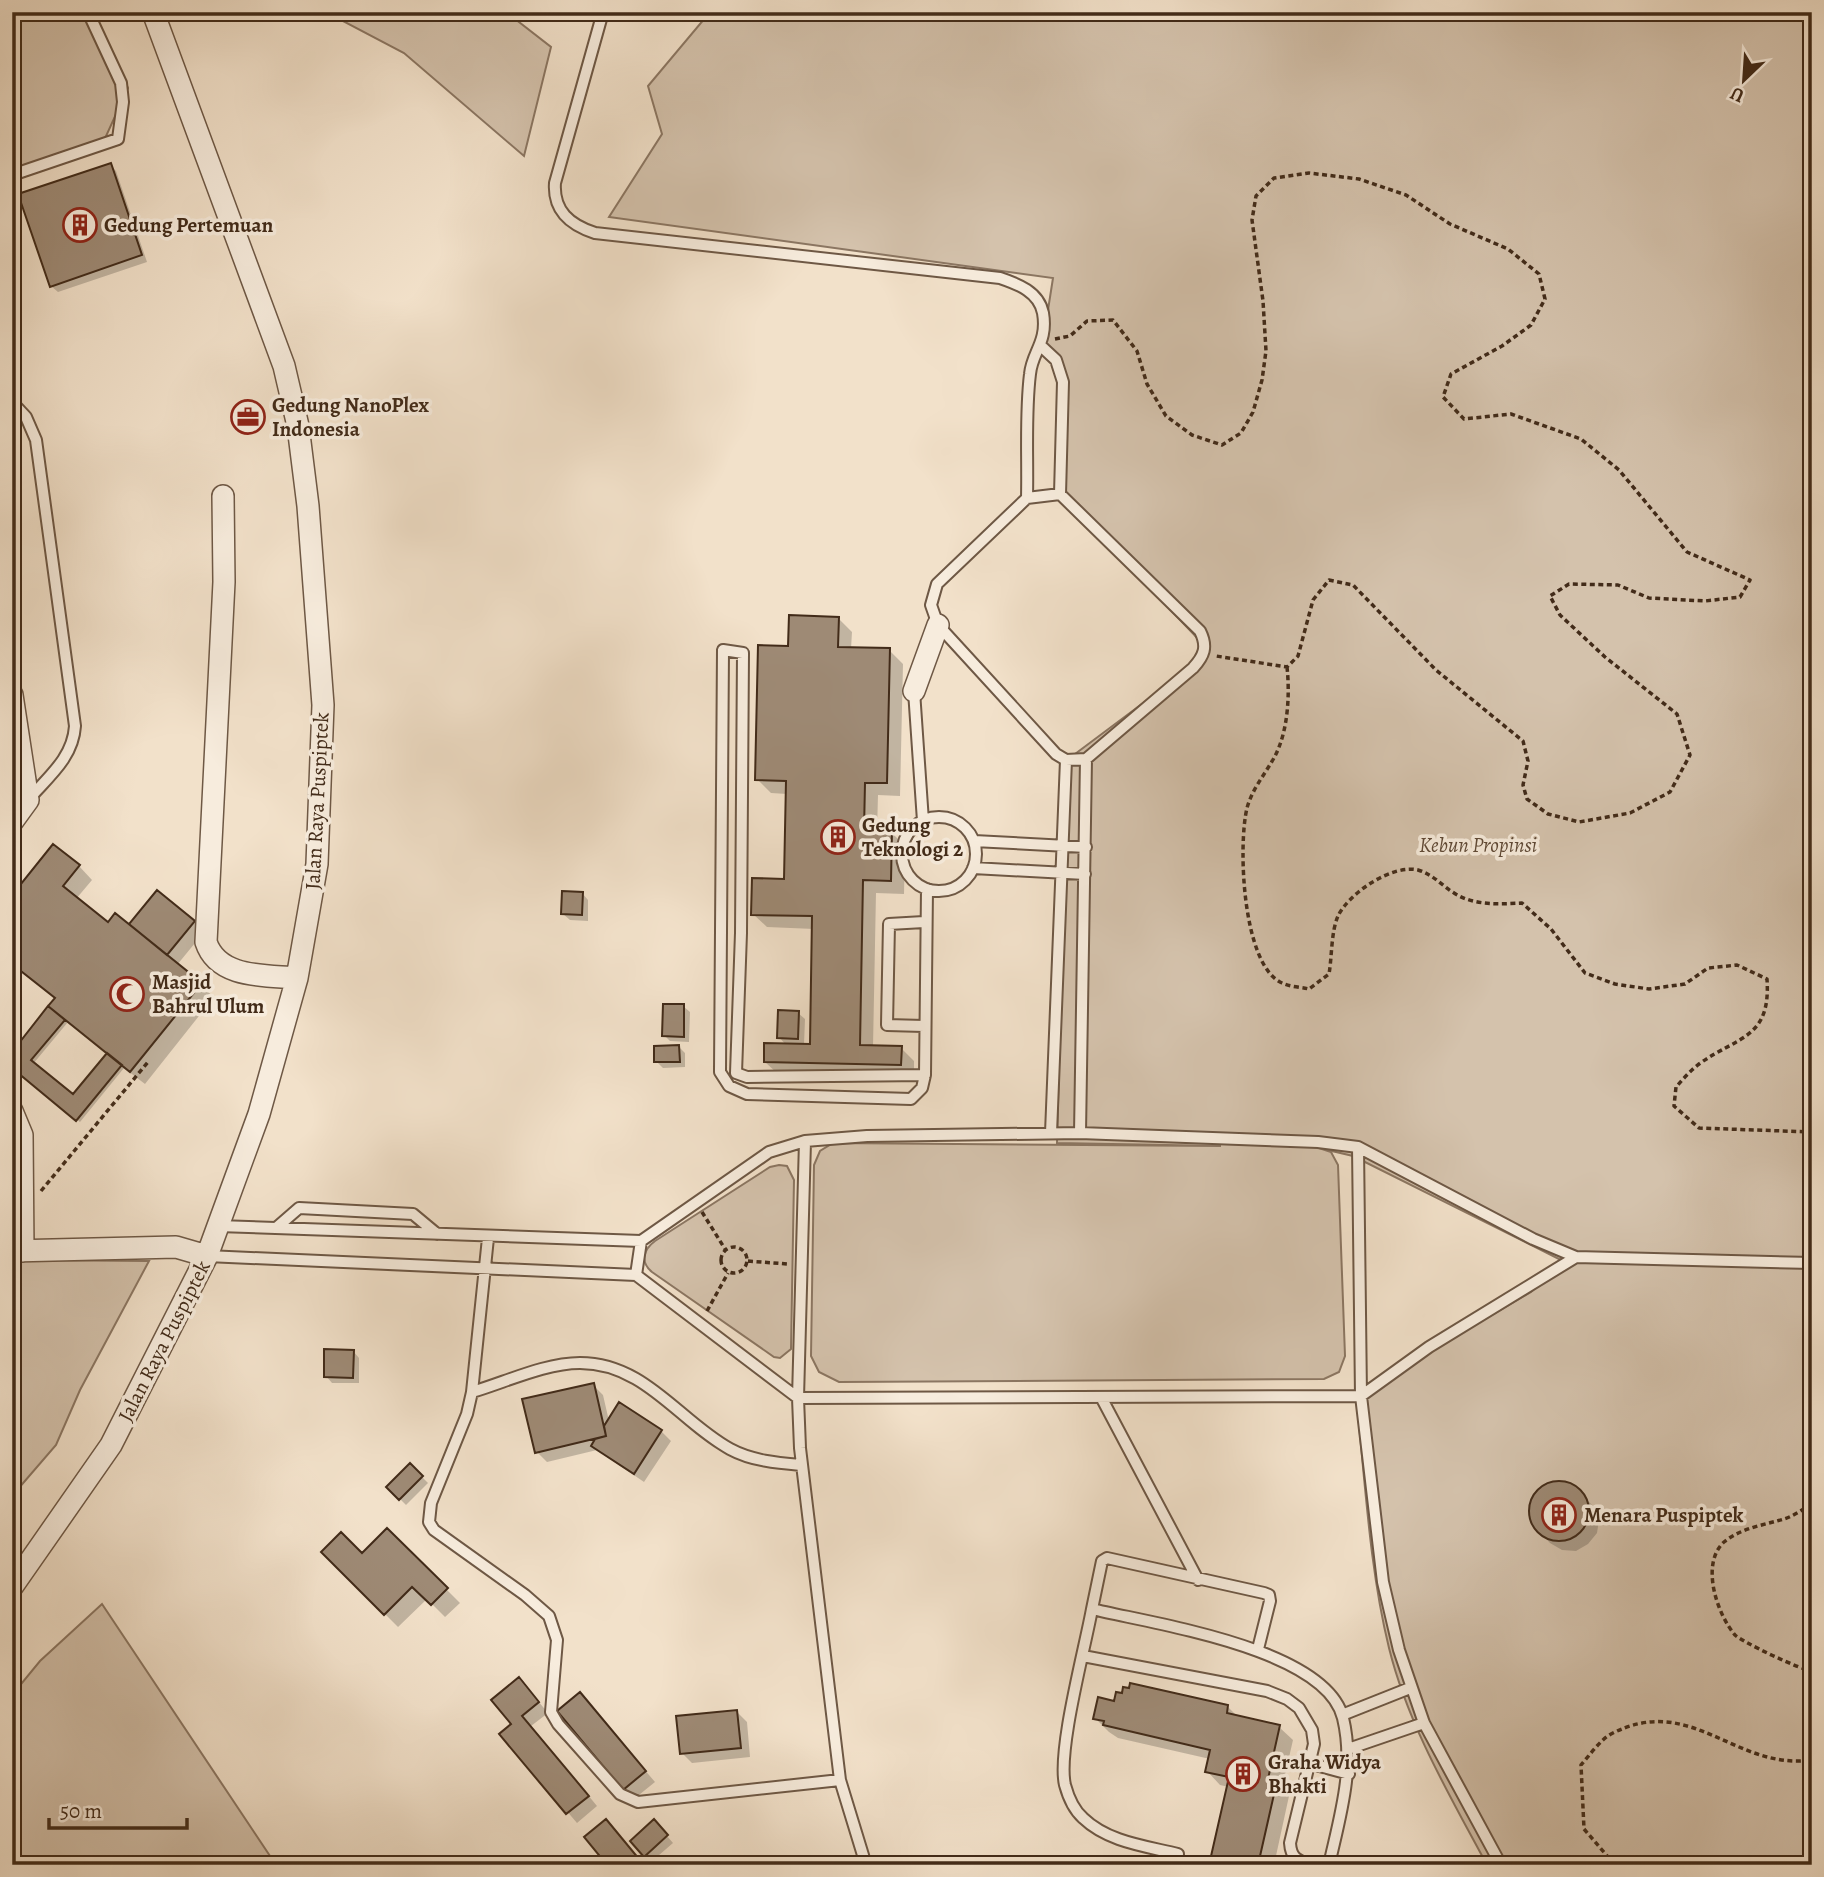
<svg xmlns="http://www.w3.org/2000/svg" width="1824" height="1877" viewBox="0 0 1824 1877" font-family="Alegreya,serif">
<rect width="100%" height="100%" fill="#f2e1ca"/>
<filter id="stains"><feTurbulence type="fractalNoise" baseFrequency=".00286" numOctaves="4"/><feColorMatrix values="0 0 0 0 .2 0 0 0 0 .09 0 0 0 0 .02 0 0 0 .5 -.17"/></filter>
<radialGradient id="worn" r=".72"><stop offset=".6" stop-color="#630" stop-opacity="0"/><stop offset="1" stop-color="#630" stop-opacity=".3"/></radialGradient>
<path fill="#d4c2ac" stroke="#8b7662" stroke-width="2" d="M12,12H93L128,88L102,145L12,174Z
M333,12H506L551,47L524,156L404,53L339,19Z
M710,12H1812V1865H1487C1450,1796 1408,1725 1389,1648C1369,1566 1365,1478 1356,1395L1531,1292L1565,1262L1353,1156L1319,1148L1331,1152L1338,1165L1345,1356L1339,1372L1324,1379L839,1382L819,1372L811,1356L814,1165L820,1151L833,1143L1221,1146L1057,1143L1067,760L1198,662L1204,645L1060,494L1063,382L1043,342L1053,278L609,217L662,134L648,86Z
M779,1165L787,1166L794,1180L791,1349L780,1358L774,1357L652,1272C640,1262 643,1250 655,1241L770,1167Z
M12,1260L149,1261L80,1390L56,1445L12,1496Z
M102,1604L276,1865H12V1695L40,1661Z"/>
<path fill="#0003" fill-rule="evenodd" d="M110,165L116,171L147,262L58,292L51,286Z
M838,618L852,632L851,649L889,650L903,664L900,796L878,795L877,832H891L905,846L904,894L876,893L873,1047L901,1048L914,1061V1078L779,1075L765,1062L786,1045L779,1037L798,1013L805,1019L804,1045L812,1046L814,929L767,927L753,914L786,881L787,794L771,793L757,779L790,648Z
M79,866L92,880L76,899L108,925L136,932L157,892L194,922L204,932L177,965L214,997L145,1084L124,1068L80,1122L12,1067V1055L56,999L21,972L12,983V898ZM68,1022L108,1055L73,1097L33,1064Z
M582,893L588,900V921L570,920L563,914Z
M683,1006L690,1012L689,1042L670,1041L664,1035Z
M679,1047L685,1053V1067L663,1068L656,1061Z
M353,1351L359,1358V1383H332L326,1376Z
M593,1385L603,1395L609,1421L661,1431L671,1441L644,1482L597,1450L547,1462L537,1452Z
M410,1465L428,1483L406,1505L388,1487Z
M1559,1482L1573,1486L1594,1507L1599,1520L1597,1533L1588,1544L1576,1551L1562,1550L1550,1543L1531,1521L1530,1507L1535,1494L1546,1485Z
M387,1530L460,1603L445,1617L427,1599L398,1627L323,1552L362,1556Z
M528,1689L548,1713L531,1726L597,1806L577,1823L501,1734L514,1724Z
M580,1694L655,1782L634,1799L624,1789Z
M1115,1703L1228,1707L1238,1717L1279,1727L1293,1740L1282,1788L1289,1796L1274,1865H1212L1229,1787L1220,1785L1207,1771L1210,1759L1118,1738L1109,1732L1095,1718Z
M737,1712L747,1722L750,1757L692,1763L682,1753Z
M612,1828L643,1865H609Z
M660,1828L673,1843L651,1862L645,1855Z"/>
<path fill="#9e8a75" stroke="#422b19" stroke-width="2" d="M111,163L142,255L50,287L18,194Z
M789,615L839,617L838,647L890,648L887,783H865L864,830H892L891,881L863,880L860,1045L902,1046L901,1065L764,1062V1043L810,1044L812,916L751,915L752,878L784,879L786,781L755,780L758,645L788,646Z
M53,844L80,865L63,886L108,922L115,913L202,983L130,1072L48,1006L55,998L12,964V895Z
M157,890L195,921L167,955L129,924Z
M562,891L583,892L582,915L561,914Z
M663,1004H684V1037L662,1036Z
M48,1006L65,1020L31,1060L73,1094L107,1053L122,1065L76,1121L12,1068V1052Z
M778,1010L799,1011L798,1039L777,1038Z
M679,1045L680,1062H654V1046Z
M324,1349L354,1350L353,1378L324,1377Z
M594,1383L606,1436L535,1453L522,1399Z
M619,1402L662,1430L634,1474L591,1446L595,1439L606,1436L604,1426Z
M410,1463L423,1476L399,1500L386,1487Z
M1529 1511a30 30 0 1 1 60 0a30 30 0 1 1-60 0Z
M387,1528L448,1588L431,1605L412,1587L384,1615L321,1552L341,1532L362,1553Z
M519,1677L539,1702L522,1716L589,1796L566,1814L499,1734L511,1724L491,1700Z
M1130,1683L1228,1705L1227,1713L1280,1725L1268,1779L1277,1781L1258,1865H1209L1229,1777L1205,1772L1210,1750L1103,1725L1104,1721L1093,1719L1098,1697L1114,1701L1116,1692L1122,1693L1123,1687L1129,1688Z
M580,1692L646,1771L623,1790L557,1711Z
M737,1710L741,1748L680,1754L676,1716Z
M606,1819L639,1859L633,1865H607L584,1837Z
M654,1819L668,1835L644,1857L630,1841Z"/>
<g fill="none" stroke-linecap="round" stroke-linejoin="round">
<g stroke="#6e5845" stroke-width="14">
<path id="lane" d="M603,12L555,183C553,211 570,225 595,233L1000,278C1018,284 1039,292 1043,313C1048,342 1032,352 1030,374C1025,415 1028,457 1027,498L937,584L931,605L938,625L1056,754L1066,760L1086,759L1193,668C1204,656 1208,647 1200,631L1060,494L1027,498
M12,175L118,139L123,102L121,83L88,12
M1042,347L1056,360L1063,382L1060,494
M12,402L26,417L36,440L75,726C73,758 48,777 28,800
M914,691L923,821
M902 854a37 37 0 1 1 74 0a37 37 0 1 1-74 0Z
M974,841L1086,847
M973,868L1085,874
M924,1026L887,1025L889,924L924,922
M925,1075L747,1077L736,1073L741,933L743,653L723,650L720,1072L729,1086L747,1094L911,1099L922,1088L925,1075L927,889
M1051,1133L1066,760
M1080,1133L1086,759
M805,1141L798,1398L800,1448L840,1780L866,1865
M1358,1147L1361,1396L1383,1582L1399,1650L1424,1723L1501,1865
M218,1226L641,1241L769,1152L805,1141L867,1136L1080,1133L1318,1142L1358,1147L1533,1239L1576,1257L1812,1263
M276,1228L299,1208L413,1214L437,1234
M488,1238L472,1392L467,1414L431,1503L429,1522L434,1530L525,1595L549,1616L557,1640L551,1712L558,1724L620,1794L638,1802L840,1780
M207,1256L636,1275L798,1398L1361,1396L1429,1347L1576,1257
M636,1275L641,1241
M472,1392C506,1382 545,1363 580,1363C645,1363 679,1421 730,1449C752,1461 778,1463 802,1465
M1101,1397L1198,1580
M1092,1609L1102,1561L1107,1558L1264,1593L1269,1595L1270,1601L1258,1649
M1083,1656L1267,1691L1287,1699L1299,1708L1312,1730L1314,1744L1290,1843C1291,1858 1297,1860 1310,1865
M1342,1715L1410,1688
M1348,1749L1424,1723
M1312,1764L1349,1774
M1178,1854C1145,1846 1108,1842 1083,1818C1074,1810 1068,1796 1065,1785C1057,1751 1085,1648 1092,1609C1153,1624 1326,1648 1343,1718C1355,1768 1340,1816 1329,1865"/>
</g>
<g stroke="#6e5845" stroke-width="24">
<path id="street" d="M223,496L224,582L206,942C218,979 266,975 297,978
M914,691L938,625
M12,695L28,800L12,822
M12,1111L22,1135L23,1251
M12,1251L176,1247L207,1256
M12,1587L111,1445L207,1256L259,1114L297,978L317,864L323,705L308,506L298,426L284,366L153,12"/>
</g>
<path stroke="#422b19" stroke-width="3.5" stroke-dasharray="5 3.5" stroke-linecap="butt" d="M1055,339L1070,336L1087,321L1113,320L1137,351L1147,384L1166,416L1192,435L1222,445L1241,433L1253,412L1262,380L1266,351L1263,301L1252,220L1256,196L1274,178L1309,173L1359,179L1406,195L1450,224L1508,249L1539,274L1545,299L1531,325L1502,346L1451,374L1443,397L1464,419L1511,414L1581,439L1619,470L1687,552L1750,580L1740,597L1705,601L1649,598L1618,585L1569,584L1550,596L1560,615L1605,657L1677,714L1690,755L1670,792L1630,813L1579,822L1548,814L1527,799L1523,785L1528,761L1523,741L1436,670L1353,585L1329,580L1313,600L1298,656L1287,667L1216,656
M1287,667C1290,695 1288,731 1275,756C1266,773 1252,789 1247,808C1238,845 1242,965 1282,983C1290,987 1301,987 1309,989L1329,974C1332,957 1331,932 1338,916C1349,893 1392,864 1418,870C1434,875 1441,885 1454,893C1474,906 1499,904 1522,903L1551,929L1585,973L1615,984L1649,989L1685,984L1708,968L1737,965L1767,979C1771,1039 1738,1036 1699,1064C1691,1070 1683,1079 1676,1087L1674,1106L1699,1128L1812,1132
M41,1191L148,1062
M702,1212L725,1249
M721 1260a13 13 0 1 1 26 0a13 13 0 1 1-26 0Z
M748,1261L787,1264
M707,1311L728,1273
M1812,1504C1803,1509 1794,1516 1784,1519C1764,1525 1741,1528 1724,1542C1700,1564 1717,1614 1735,1635C1742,1642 1801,1670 1812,1671
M1615,1865L1584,1829L1581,1765C1589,1756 1600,1740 1611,1734C1691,1692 1735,1771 1812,1760"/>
<use href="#lane" stroke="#f7ecdd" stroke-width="10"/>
<use href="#street" stroke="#f7ecdd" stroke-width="21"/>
</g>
<defs>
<g id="building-ring" transform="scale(1.75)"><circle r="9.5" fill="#f7ecdd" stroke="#8f2418" stroke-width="1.5"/><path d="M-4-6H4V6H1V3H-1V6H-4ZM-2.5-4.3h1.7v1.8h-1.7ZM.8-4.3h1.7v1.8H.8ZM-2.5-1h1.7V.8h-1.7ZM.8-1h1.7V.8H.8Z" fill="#8f2418"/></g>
<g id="office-ring" transform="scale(1.75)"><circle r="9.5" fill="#f7ecdd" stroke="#8f2418" stroke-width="1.5"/><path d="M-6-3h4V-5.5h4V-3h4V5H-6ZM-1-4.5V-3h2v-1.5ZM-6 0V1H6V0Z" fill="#8f2418"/></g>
<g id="mosque-ring" transform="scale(1.75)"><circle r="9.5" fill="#f7ecdd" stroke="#8f2418" stroke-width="1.5"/><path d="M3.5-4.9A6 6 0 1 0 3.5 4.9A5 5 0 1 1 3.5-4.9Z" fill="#8f2418"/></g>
</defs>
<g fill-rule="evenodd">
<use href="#building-ring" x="80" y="225"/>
<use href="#office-ring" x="248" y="417"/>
<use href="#building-ring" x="838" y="837"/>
<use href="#mosque-ring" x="127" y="994"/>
<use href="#building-ring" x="1559" y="1515"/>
<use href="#building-ring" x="1243" y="1774"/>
</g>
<g text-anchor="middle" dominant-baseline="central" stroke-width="7" stroke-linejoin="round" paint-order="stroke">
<g font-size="21" font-weight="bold" fill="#422b19" stroke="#f7ecdd" text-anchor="start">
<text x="104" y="225">Gedung Pertemuan</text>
<text x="272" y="405">Gedung NanoPlex<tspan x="272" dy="24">Indonesia</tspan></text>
<text x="862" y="825">Gedung<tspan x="862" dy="24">Teknologi 2</tspan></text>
<text x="152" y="982">Masjid<tspan x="152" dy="24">Bahrul Ulum</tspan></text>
<text x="1584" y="1515">Menara Puspiptek</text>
<text x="1268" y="1762">Graha Widya<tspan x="1268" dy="24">Bhakti</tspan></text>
</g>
<g font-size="21" fill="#422b19" stroke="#f7ecdd">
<text transform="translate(317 801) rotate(-87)">Jalan Raya Puspiptek</text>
<text transform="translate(164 1341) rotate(-63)">Jalan Raya Puspiptek</text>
</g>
<g font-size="21" font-style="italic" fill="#5f4936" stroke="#f7ecdd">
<text x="1478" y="845">Kebun Propinsi</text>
</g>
</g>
<rect width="1824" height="1877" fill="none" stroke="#f2e1ca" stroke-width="42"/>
<rect x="14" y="14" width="1796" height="1849" fill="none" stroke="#422b19" stroke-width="3.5"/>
<rect x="21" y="21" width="1782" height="1835" fill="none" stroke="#422b19" stroke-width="2"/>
<g transform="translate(1744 80) rotate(205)" stroke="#f7ecdd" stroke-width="5" paint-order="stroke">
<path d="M0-5L12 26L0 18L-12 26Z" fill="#422b19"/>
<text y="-10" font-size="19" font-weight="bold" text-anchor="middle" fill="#422b19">U</text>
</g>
<path d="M49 1818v10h138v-10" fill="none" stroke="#422b19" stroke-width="3.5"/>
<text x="60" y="1818" font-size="21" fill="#422b19" stroke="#f7ecdd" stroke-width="5" paint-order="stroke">50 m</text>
<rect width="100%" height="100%" filter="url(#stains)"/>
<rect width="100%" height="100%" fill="url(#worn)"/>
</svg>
